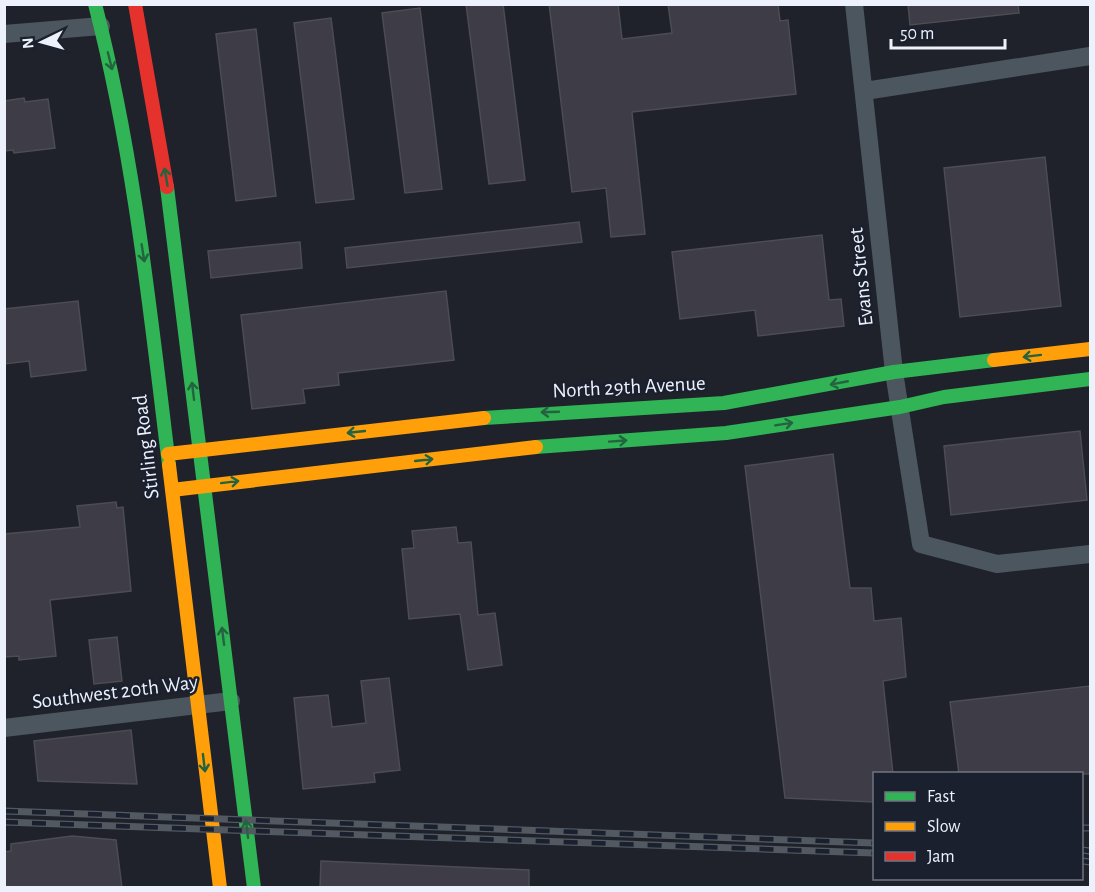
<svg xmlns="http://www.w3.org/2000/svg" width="1095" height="892" viewBox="0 0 1095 892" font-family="'Alegreya Sans',sans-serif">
<rect width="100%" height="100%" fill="#1f222a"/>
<path fill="#3d3c47" stroke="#4c4c53" stroke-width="1.5" d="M466,4H503L525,180L489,184Z
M549,4H618L622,39L672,33L668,4H778L780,21L788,20L796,94L632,112L645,234L611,237L606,188L572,192Z
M908,4H1018L1019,13L910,25Z
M420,8L442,189L405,193L382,13Z
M331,18L354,199L316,203L294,23Z
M256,29L276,196L236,201L216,34Z
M24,98L25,102L48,99L55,148L14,153L13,150L4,151V101Z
M1045,157L1061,306L960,317L944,168Z
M579,222L582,242L347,268L345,248Z
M822,235L829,300L841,299L844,326L758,336L755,310L680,319L672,252Z
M300,242L302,268L211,278L208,251Z
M446,291L454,360L338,373L339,385L303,389L305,403L252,409L241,315Z
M78,301L86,370L31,377L29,361L4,364V309Z
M1080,431L1087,500L951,515L944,446Z
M833,454L850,588H871L874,621L901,618L906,677L883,681L893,774H874V802L785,798L745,466Z
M116,502L117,508L123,507L131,591L50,600L56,656L19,660V656L4,657V534L80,527L77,506Z
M456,527L458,543L471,542L478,615L495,613L502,665L468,670L460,614L409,619L402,549L414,548L412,531Z
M117,637L122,681L94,684L89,640Z
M389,678L400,770L374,773L375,782L303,789L294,698L328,695L332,727L366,723L361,681Z
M1090,686V774H959L950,702Z
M131,730L137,784L38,781L34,741Z
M72,836L116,840L122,888H4V852L11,851V844Z
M321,861L529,870V888H320Z"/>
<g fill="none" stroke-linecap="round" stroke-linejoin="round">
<path stroke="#4b565f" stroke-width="18" d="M854,4L894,372L921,544L997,564L1090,554
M4,34L101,26
M865,91L1090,56
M4,728L231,701"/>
<path stroke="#30b455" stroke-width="14" d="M95,4C134,155 150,310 169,465
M167,187L254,888
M484,418L724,403L894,372L994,360
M536,447L726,433L900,407L944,397L1090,379"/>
<path stroke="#ff9f0a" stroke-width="14" d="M994,360L1090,349
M168,454L484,418
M169,465L220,888
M172,490L536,447"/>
<path stroke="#e5322d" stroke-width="14" d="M135,4L167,187"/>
<g stroke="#525961" stroke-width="7">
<path id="rail" d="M4,811L874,843
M4,822L874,853
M1082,828H1090
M1082,850L1090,851
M1082,861L1090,862"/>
</g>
<use href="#rail" stroke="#1b202e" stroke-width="4.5" stroke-dasharray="14" stroke-linecap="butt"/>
</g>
<defs><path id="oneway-shaft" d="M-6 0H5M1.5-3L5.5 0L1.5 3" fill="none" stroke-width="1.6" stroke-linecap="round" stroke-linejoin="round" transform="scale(1.5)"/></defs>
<g stroke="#246340">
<use href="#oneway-shaft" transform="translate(110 61) rotate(76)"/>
<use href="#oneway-shaft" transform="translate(166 177) rotate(-100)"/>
<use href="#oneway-shaft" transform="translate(143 253) rotate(81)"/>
<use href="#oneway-shaft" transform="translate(1032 356) rotate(173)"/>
<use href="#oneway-shaft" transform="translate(839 383) rotate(169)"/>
<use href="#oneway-shaft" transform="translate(193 391) rotate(-97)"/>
<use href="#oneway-shaft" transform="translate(550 412) rotate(178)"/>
<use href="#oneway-shaft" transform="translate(784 424) rotate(-9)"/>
<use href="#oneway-shaft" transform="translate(356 432) rotate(174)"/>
<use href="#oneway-shaft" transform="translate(618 441) rotate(-4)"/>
<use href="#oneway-shaft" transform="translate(424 460) rotate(-6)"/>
<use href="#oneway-shaft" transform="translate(230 482) rotate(-7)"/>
<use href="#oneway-shaft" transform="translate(223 636) rotate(-97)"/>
<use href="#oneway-shaft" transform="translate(204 763) rotate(83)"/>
<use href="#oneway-shaft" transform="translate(247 829) rotate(-97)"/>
</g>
<g text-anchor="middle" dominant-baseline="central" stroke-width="5" stroke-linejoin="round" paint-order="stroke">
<g font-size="21" fill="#edf1fb" stroke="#1b202e">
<text transform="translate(861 277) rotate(-96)">Evans Street</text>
<text transform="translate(629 387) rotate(-3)">North 29th Avenue</text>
<text transform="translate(146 447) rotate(-97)">Stirling Road</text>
<text transform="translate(115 692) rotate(-7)">Southwest 20th Way</text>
</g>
</g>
<rect width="1095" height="892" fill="none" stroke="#edf1fb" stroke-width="12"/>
<rect x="873" y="772" width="210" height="108" fill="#1b202e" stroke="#6f7480" stroke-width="1.5"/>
<rect x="885" y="792" width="30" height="9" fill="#30b455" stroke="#6f7480" stroke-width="1.5"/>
<text x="927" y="802" font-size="18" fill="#edf1fb">Fast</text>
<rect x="885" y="822" width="30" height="9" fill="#ff9f0a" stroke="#6f7480" stroke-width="1.5"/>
<text x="927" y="832" font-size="18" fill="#edf1fb">Slow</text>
<rect x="885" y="852" width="30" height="9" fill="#e5322d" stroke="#6f7480" stroke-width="1.5"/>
<text x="927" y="862" font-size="18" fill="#edf1fb">Jam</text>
<g transform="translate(42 42) rotate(265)" stroke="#1b202e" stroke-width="4.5" paint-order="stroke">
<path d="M0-4.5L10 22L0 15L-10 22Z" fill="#edf1fb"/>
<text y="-9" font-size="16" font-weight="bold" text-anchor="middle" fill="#edf1fb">N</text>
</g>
<path d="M891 39v9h114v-9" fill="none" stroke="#edf1fb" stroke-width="3"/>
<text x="900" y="39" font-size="18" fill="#edf1fb" stroke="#1b202e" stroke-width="4.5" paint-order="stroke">50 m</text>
</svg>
